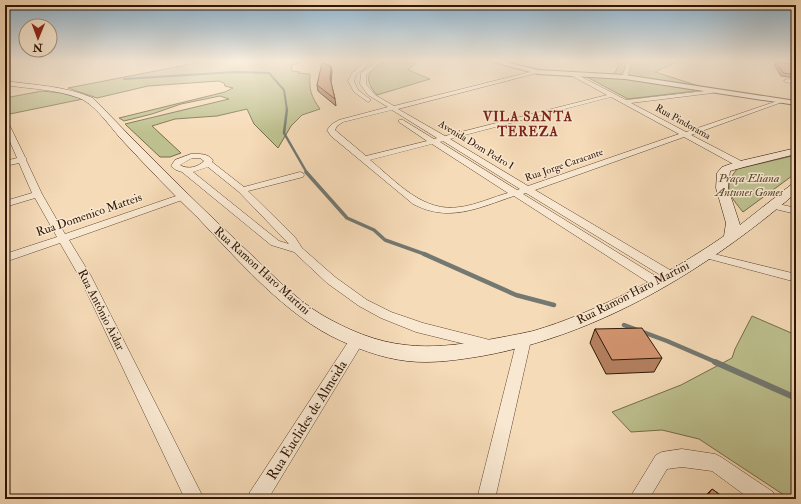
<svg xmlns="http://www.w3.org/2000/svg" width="801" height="504" viewBox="0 0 801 504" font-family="'IM FELL Double Pica',serif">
<rect width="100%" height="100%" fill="#f6dbb8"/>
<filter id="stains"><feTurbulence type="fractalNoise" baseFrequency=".005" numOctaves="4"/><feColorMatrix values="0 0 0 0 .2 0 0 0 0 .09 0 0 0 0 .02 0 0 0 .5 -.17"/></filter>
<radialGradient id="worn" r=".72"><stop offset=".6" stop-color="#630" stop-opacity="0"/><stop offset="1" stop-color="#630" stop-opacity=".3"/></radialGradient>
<path fill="#bdc08e" stroke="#766b4a" d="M207,61H292L299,63L291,66L292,71L300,72L298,73L310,74C309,90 311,96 320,109L302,115L291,126L278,148L254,124L247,109L217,116L175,119L152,126L181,153L170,157H160L125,124L229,99L220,96L181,104L152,114L124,121L119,118L225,92L233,88L225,86L224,83L219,81L148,86L97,98L68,88Z
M387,61H408L415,64L408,70L430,79L377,95C362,78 368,69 387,61Z
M620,61H679L655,72L699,86L608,74L615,73Z
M585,76L626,79L692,89L695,91L628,99Z
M42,91L61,93L83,99L5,115V98Z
M796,155V173L743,212C730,196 722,188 737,169Z
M752,316L796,335V499H790L699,439L662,430L631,432L612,412L681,385L732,358L735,349Z"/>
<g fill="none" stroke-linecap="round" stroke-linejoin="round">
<path stroke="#737871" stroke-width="2" d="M124,79L235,72L269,73L284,90L287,110"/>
<path stroke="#737871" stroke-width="2.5" d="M287,109L284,133L307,173"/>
<path stroke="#737871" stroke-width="3.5" d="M306,172L347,218L374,230L385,240L427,255"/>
<path stroke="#737871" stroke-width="4.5" d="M424,254L516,295L554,305
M624,325L667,341L718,363"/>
<path stroke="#737871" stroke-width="6" d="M715,362L796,398"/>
<g stroke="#614732" stroke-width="1">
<path id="minor" d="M377,61H383L366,75V84L375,95L394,106L538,70L541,72L398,109L445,136L607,95L572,76V74L574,73L626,100L714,90L715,91L712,93L631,103L686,132L780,100L785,101L691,135L743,162L744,164L743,166H737L684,137L535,190L675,273L677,276L675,279H667L526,193L523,194L662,280L664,283L662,286H654L514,196C478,208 449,223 413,204L331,136L327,130L332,124L339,120L388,107L368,95L360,84L361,73ZM611,97L679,134L528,186L450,139ZM392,110L437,138L434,139L403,120H399V122L427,141L366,156L335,130L337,126L343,122ZM443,141L520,189L517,190L440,142ZM432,144L508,193C493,197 476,205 460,207C423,213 397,182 370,160Z
M614,61H623L631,64L627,78L622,77L626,66Z
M757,61L796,63V67L759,62Z
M365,62L369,63L356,75L354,81L358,90L371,100L368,102L354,92L348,81L352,73Z
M787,79L796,80V84L785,82L784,81Z
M5,120L8,122L25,157L27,159L26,160L42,194L65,234L179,195L182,194L187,197L185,199L69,240L91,276L204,499H185L79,276L60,243L5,262V254L57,237L35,198L5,207V201L32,193L19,163L5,166V161L17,158L5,130Z
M191,154C200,154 207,153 213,160L212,162L244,187L300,172L303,173L304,175L303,177L248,191L295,237L302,248L335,277L367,300L391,312L423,323L494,341L496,345L494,349L489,350L416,332L381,318L359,306L327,283L294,252L271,245L182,172L176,170L171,166L175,160ZM192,158H200L204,161C198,167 188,170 180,165ZM208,167L239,192L289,244L279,241L193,172Z
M774,203L796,208V214L771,208L769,206L771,204Z
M706,252L796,274V282L702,257L700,255L702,253Z
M357,335L362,336L364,340L362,344L268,499H248L250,492L352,336Z
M524,335L529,336L531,340L495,499H477L517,340L519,336Z
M682,449L715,454L721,457L773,492L775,499H750L712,471L682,467L667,469L649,499H629L656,455L662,452Z"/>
</g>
<g stroke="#614732" stroke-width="2">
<path id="tertiary" d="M489,61H502L538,70L625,75L796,101V105L625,79L538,74Z"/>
</g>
<g stroke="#2f1605" stroke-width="1">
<path id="secondary" d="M5,81C35,85 65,86 93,98C142,149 191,198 242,246C268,270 292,297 322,315C348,330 376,342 406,345C431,348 456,345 481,341C498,338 515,335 533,331C595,313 671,273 724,236L726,223L716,188L717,173L722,167L736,162L796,148V154L744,167L730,171L728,188L740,225L792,184L796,183V193C706,270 599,335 482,356C457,360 432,364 407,361C381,358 355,348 331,336C281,310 237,259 198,218C172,193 147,167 122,140C111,128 95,104 79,98C56,89 29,89 5,85Z"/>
</g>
<use href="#minor" fill="#f9e8d1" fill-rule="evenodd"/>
<use href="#tertiary" fill="#f9e8d1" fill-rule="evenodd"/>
<use href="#secondary" fill="#f9e8d1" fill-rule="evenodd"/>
</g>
<path fill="#b68162" stroke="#2f1605" d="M776,62L796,65V78L781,76L775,66Z
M331,66L332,72L331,82L335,99L336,106L318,91L317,85Z
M595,329L662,358L654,372L606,374L590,343Z
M712,489L726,499H702Z"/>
<path fill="#946950" stroke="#2f1605" d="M331,66L332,72L330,84V78Z"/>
<path fill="#d49672" stroke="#2f1605" d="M776,62L796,65V75L783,73Z
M322,63L331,66L330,78L335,99L317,85Z
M642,328L662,358L612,360L595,329Z
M712,489L726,499H705Z"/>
<linearGradient id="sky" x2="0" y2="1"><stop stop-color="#8bb6d5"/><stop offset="0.46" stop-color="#fbefdf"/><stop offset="1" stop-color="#fbefdf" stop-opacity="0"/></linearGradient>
<rect width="801" height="132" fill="url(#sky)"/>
<g text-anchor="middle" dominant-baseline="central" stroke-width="3" stroke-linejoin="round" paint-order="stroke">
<g font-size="10" fill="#2f1605" stroke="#f9e8d1">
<text transform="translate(683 122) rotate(29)">Rua Pindorama</text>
<text transform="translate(476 145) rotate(31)">Avenida Dom Pedro I</text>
<text transform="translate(564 165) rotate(-19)">Rua Jorge Caracante</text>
</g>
<g font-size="12" font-style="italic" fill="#5a492e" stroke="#f9e8d1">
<text x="749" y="178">Praça Eliana<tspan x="749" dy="14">Antunes Gomes</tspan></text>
</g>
<g font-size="12" fill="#2f1605" stroke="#f9e8d1">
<text transform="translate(89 215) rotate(-19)">Rua Domenico Matteis</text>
<text transform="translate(262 271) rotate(42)">Rua Ramon Haro Martini</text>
<text transform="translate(633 293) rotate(-27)">Rua Ramon Haro Martini</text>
<text transform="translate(101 310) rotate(63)">Rua Antônio Aidar</text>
</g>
<g font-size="13" font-weight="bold" letter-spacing="1" fill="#7a1f14" stroke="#f9e8d1">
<text x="528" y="117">VILA SANTA<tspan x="528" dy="15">TEREZA</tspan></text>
</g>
<g font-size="14" fill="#2f1605" stroke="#f9e8d1">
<text transform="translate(307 420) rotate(-58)">Rua Euclides de Almeida</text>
</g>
</g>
<rect width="801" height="504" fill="none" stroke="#f6dbb8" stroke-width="20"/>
<rect x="6" y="6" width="789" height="492" fill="none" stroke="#2f1605" stroke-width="2"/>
<rect x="10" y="10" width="781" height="484" fill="none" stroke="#2f1605"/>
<g transform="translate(38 38) rotate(181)"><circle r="19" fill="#f9e8d1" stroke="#a8947f"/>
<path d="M0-3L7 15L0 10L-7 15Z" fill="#8f2418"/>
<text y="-6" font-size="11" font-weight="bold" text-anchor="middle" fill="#2f1605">N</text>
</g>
<rect width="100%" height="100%" filter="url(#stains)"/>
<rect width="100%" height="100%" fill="url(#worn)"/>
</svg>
